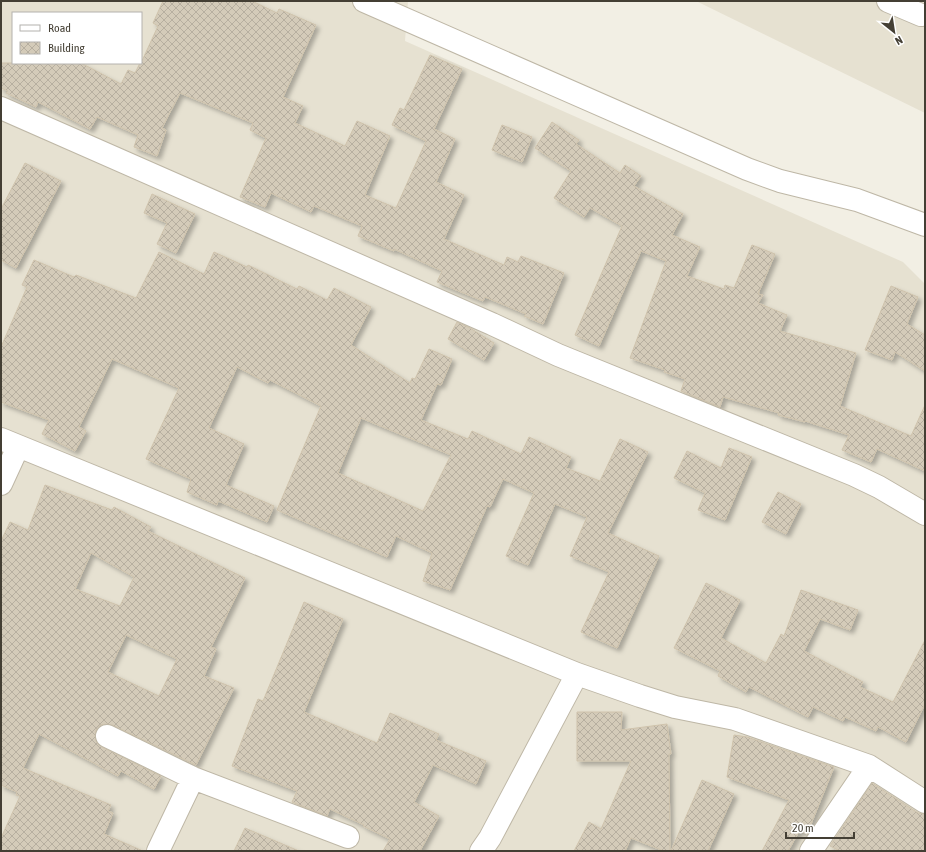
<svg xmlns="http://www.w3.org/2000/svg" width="926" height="852" viewBox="0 0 926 852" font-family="'Asap Condensed',sans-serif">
<defs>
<pattern id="building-cross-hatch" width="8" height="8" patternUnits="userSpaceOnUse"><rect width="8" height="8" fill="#d4cbb9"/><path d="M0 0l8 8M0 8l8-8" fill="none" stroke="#b7afa0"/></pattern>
<filter id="shadow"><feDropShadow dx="3.5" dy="3.5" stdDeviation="2" flood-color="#0004"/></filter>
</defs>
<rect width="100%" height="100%" fill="#f2efe4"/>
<path fill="#e6e1d1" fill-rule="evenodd" d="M1,1H408L405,41L903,262L925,284V851H1ZM13,13H141V63H13Z
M696,1H925V113Z"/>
<path fill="url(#building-cross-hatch)" stroke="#cfc3ac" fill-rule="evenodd" filter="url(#shadow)" d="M163,1H252L277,13L279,9L316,25L283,97L303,106L295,123L345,146L357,121L390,136L365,195L396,208L426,141L392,125L400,108L404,110L430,55L462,69L434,129L455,139L436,182L464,195L444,239L504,265L507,257L518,262L521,256L564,273L543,324L524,316L526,314L485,297L483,301L437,282L442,271L394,249V251L358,236L362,226L314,206L311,212L271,193L265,207L240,197L266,138L250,130L253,123L180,93L162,128L166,130L157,156L134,147L138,135L97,117L90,129L38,102L36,107L6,93L8,91L1,88V63H81L121,84L128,70L135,73L140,63H141L158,26L153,23Z
M552,122L579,140L576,144L620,173L625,165L641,176L634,186L683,214L672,235L700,247L687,276L724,289L725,285L734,288L752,245L775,254L758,294L763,295L758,303L787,315L780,331L856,353L840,406L911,436L925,405V471L877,449L871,462L842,450L849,435L805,421V422L778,415L779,413L723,397L720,407L681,391L685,379L664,372L665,370L630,358L666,261L641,251L599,346L575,335L622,226L590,208L584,217L554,198L571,171L535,148Z
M502,125L532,137L522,162L492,150Z
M25,163L61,181L16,268L1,260V209Z
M152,194L195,214L176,253L157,244L167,223L144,213Z
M159,252L204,274L214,252L247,267L248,265L297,289L299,286L327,300L334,288L371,307L351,345L410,383L412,378L415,379L429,349L452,359L441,385L437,384L421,420L468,439L472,431L521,454L529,437L571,457L566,468L600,481L620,439L648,452L608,533L659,556L617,648L581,632L609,572L570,556L587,517L555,504L528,565L506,556L534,493L503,479L490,507L487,506L450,590L423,581L432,553L396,536L387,557L277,510L321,406L270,380L268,383L237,367L209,428L244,444L226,485L274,506L267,522L218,501L217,505L187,492L191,479L146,459L179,388L112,359L79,427L86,431L75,451L42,434L49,420L1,402V347L27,287L22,285L34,260L74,277L76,275L136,298ZM361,418L451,455L423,511L338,473Z
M891,286L918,297L907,324L925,335V371L895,352L892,360L865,350Z
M457,322L470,328L494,343L484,360L448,339Z
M729,448L752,457L725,520L698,510L705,493L674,478L687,451L721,468Z
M45,485L112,510L114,507L151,527L148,531L245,578L211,647L216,649L204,676L234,688L196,765L112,725L107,724L100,725L96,730L95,736L97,743L102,747L161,776L154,789L121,771L118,776L39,734L23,768L111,805L108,811L113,813L104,834L143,851H1V838L20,796L16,795L17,792L1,785V541L10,522L28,530ZM91,553L134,577L120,606L75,589ZM126,635L177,659L159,696L108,672Z
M778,492L801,504L786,534L762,522Z
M706,583L740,600L721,638L766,663L781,634L784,636L801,590L858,610L850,630L820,619L804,651L863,682L860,687L893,702L925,640V704L906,742L878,727L876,731L845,717L843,721L813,707L808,717L749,687L746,692L718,676L720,671L674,648Z
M304,602L343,619L304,712L377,743L390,713L439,734L436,740L486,761L476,784L433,765L414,802L439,816L420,851H383L390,839L363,826L364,825L330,809L327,816L292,802L297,791L232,766L258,699L263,701Z
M577,712H622L621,730L667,724L671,754H669L670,851H664L631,838L625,851H574L589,822L601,829L631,761H577Z
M734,735L747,737L834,767L807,834L800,830L788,851H762L789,800L727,777Z
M702,780L734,794L708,851H671Z
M872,783L918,813L925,814V851H840L830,846Z
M245,828L299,851H234Z"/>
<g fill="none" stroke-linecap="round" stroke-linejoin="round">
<g stroke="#beb7a6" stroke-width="24">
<path id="street" d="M364,1L747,169L780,181L857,200L925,225
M888,1L921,15
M1,108L492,324L558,355L854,475L879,487L925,514
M1,439L577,674L640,696L675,707L735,719L869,766L925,802
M1,484L18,447
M107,736L193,778L348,837
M158,851L193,778
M481,851L490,838L577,674
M811,851L869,766"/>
</g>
<use href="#street" stroke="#fff" stroke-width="22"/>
</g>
<rect width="926" height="852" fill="none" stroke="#443f34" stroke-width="4"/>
<rect x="12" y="12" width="130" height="52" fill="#ffffff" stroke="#b4b2ae"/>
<rect x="20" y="25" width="20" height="6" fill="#ffffff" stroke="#b4b2ae"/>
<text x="48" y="32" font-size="12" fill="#443f34">Road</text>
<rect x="20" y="42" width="20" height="12" fill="url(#building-cross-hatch)" stroke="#b4b2ae"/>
<text x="48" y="52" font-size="12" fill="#443f34">Building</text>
<g transform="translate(894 32) rotate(150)" stroke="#ffffff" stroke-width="3" paint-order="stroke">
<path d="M0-3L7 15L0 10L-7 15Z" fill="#443f34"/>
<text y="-6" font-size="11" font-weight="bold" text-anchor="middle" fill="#443f34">N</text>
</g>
<path d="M786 832v6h68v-6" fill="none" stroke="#443f34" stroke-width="2"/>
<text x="792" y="832" font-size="12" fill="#443f34" stroke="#ffffff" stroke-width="3" paint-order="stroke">20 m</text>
</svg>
